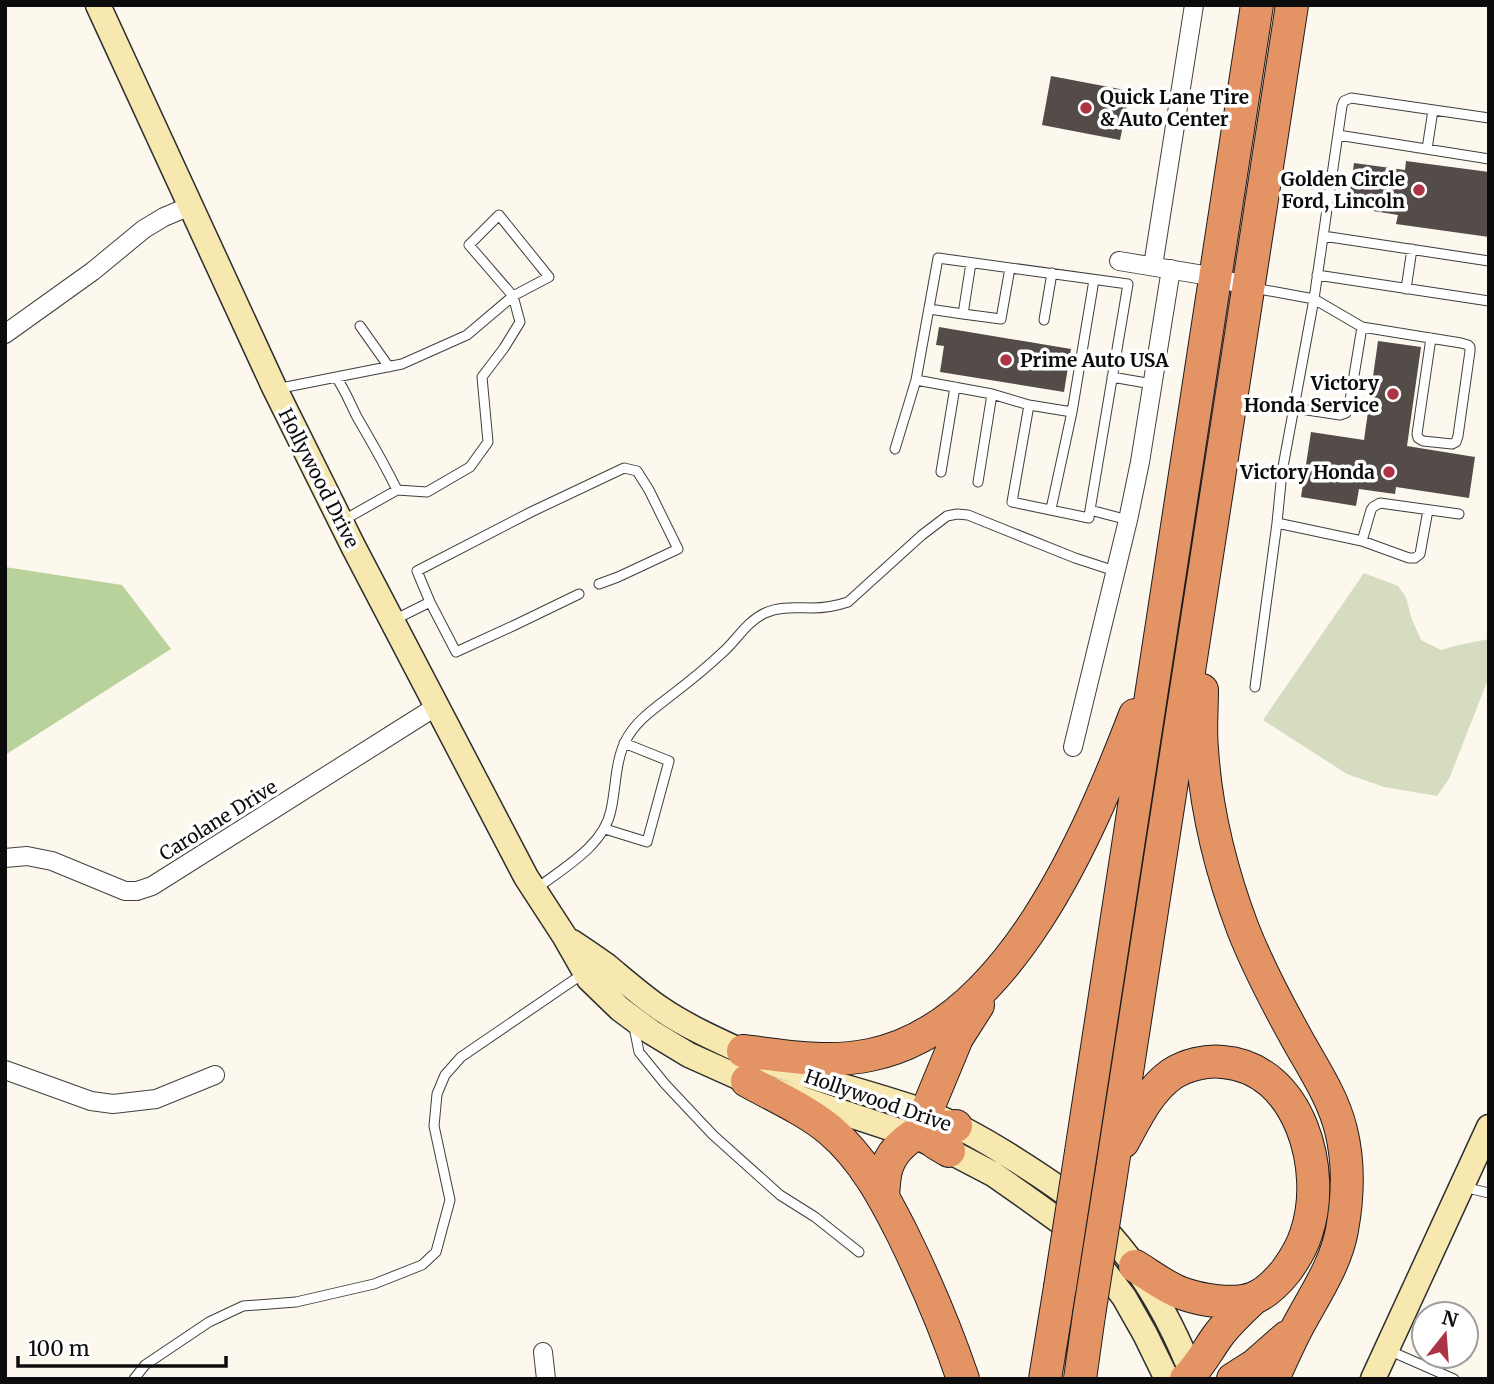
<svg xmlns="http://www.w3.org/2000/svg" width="1494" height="1384" viewBox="0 0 1494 1384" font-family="Merriweather,serif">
<rect width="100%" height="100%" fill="#fdf8ed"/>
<path fill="#b9d29b" d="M5,567L122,585L171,649L5,755Z"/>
<path fill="#d5dcc0" d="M1364,573L1398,586L1406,597L1411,617L1421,640L1441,650L1459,645L1489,639V677L1449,779L1437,796L1384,787L1347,774L1263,720Z"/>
<path fill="#534c49" d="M1051,76L1130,91L1120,140L1042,125Z
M1406,161L1489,172V237L1396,224L1398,215L1348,207L1354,163L1405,170Z
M939,327L1071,349L1064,392L940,372L944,346L936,345Z
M1378,341L1421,347L1407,446L1475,457L1469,498L1396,487L1395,494L1359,489L1356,506L1301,497L1311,432L1364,440Z"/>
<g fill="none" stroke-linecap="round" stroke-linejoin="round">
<g stroke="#3f3f3f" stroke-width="11">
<path id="lane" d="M1338,135L1489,159
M1427,149L1433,110
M1323,236L1489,261
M971,263L963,314L1001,319L1010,268
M1317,275L1489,301
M1254,288L1314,299L1282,472L1277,523L1362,541L1409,558H1415L1420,554L1428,510
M1406,289L1412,249
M929,309L963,314
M1044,320L1052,273
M360,326L389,367
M1431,338L1417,434L1418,438L1423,441L1452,444L1456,442L1458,436L1470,351V347L1468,345L1461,343L1362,327L1314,299L1342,106L1344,101L1351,98L1489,118
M336,377C345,390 350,403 357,417C371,441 385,465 397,490L342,521
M1112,377L1152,384
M276,389L402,364L467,335L513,296L469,245L499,215L549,277L513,296L520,322L504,348L482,377L488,442L470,467L427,492L397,490
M1029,405L1012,502L1089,518L1090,510
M1294,408L1340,415L1346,413L1349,406L1362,327
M1072,412L1094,280
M895,449L916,380
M941,472L955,387
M978,482L992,394
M1051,509L1072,412L1029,405L992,394L916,380L938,258L1128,284L1090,510L1128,520
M1362,541L1371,510L1373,507L1380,503L1459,514
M430,602L456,652L515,625L579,594
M394,620L430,602L417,571L531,512L624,468L637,471L649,490L678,549L618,577L599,584
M1255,687L1277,523
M605,829L647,842L669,761L624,743
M536,889C563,868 604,846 611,810C616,788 615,763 625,742C635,721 655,708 673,694C690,681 706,668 722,653C737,640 746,622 765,613C780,606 795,608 812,608C825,608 836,606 848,602L922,535L947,516L957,514L968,515L1075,558L1115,571
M634,1027L639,1052L665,1084L713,1135L780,1195L815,1217L859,1252
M1463,1187L1489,1193
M1388,1350L1454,1379
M134,1379L145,1365L209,1322L243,1306L296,1302L374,1284L422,1265L436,1252L450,1200L434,1126L437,1094L445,1075L461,1057L584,973"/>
</g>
<g stroke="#3f3f3f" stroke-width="20">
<path id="street" d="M1119,261L1216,277L1249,287
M1153,266L1194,5
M5,334L93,271L144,229L164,217L190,206
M1073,747L1128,520L1140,462L1171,269
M5,858L27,856L52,861L125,891H137L152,886L437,706
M5,1070L91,1101L113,1104L156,1099L215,1075
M543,1352L546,1379"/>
</g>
<g stroke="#2e2e2e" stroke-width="27">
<path id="secondary" d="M98,5L274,387L353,546L526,877L565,937L589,979L620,1009L651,1032L689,1055L747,1081L914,1136L949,1151L993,1174L1023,1195L1062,1223L1092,1255L1124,1297L1145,1334L1167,1379
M572,942C584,950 596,958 607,966C625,981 642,996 661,1009C686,1026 715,1039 741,1051C800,1077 863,1090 923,1111C952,1122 981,1138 1008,1155C1030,1169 1053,1183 1074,1200C1130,1247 1168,1311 1194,1379
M1373,1379L1489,1127"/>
</g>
<g stroke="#1d1d1d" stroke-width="34">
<path id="highway" d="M1202,690C1202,709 1200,729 1202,749C1206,811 1221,871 1243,929C1258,967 1277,1003 1297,1039C1313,1068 1333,1097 1341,1130C1349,1162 1348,1197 1342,1230C1336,1264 1314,1296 1298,1326C1289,1343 1281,1361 1273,1379
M743,1051C785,1056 828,1064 870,1055C1009,1027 1089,834 1135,715
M747,1081C774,1096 806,1110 830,1130C863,1158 884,1197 903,1235C926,1282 946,1329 963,1379
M1123,1142C1136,1118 1149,1090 1172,1074C1186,1065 1206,1060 1223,1062C1300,1068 1328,1171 1306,1234C1302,1247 1294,1260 1286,1271C1278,1281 1266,1293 1254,1298C1234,1306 1200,1300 1181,1293C1165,1287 1150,1275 1135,1266
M949,1151C933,1141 923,1139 923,1120L957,1038L978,1005
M1081,1152L1257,5
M1110,1182L1292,5
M883,1195C884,1186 884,1175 887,1167C893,1148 914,1131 933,1128C941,1126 949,1127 956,1126
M1045,1379L1060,1287
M1080,1379L1089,1315
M1186,1379C1199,1367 1207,1351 1217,1337C1228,1322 1240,1311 1253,1299
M1233,1379L1255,1365L1287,1337"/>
</g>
<use href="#lane" stroke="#fff" stroke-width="9"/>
<use href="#street" stroke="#fff" stroke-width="18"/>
<use href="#secondary" stroke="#f6e8af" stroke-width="24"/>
<use href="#highway" stroke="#e49464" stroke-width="32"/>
<g stroke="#1d1d1d" stroke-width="34" stroke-linecap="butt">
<path id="highway-bridge" d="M1060,1287L1081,1152
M1089,1315L1110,1182"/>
</g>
<use href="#highway-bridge" stroke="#e49464" stroke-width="32"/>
</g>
<g fill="#ac3444" stroke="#fff" stroke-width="2.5">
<circle cx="1086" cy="108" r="7"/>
<circle cx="1419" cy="190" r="7"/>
<circle cx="1006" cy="360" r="7"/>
<circle cx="1393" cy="394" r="7"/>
<circle cx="1389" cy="472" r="7"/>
</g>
<g text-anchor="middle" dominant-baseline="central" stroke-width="7" stroke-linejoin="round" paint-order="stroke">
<g font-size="19" font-weight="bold" fill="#0c0c0c" stroke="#fff" text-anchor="end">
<text x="1100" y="97" text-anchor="start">Quick Lane Tire<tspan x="1100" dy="22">&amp; Auto Center</tspan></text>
<text x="1405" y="179">Golden Circle<tspan x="1405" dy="22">Ford, Lincoln</tspan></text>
<text x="1020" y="360" text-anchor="start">Prime Auto USA</text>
<text x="1379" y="383">Victory<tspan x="1379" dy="22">Honda Service</tspan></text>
<text x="1375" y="472">Victory Honda</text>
</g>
<g font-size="19" fill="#0c0c0c" stroke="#fff">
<text transform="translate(319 478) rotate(63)">Hollywood Drive</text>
<text transform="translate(218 820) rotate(-32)">Carolane Drive</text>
<text transform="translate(878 1100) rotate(19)">Hollywood Drive</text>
</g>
</g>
<rect width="1494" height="1384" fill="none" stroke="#0c0c0c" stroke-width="14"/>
<g transform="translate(1445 1335) rotate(17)"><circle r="33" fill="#ffffff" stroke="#9e9e9e" stroke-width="2"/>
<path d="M0-5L12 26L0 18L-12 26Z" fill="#ac3444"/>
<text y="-10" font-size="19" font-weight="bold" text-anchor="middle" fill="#0c0c0c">N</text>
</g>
<path d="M18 1356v10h208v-10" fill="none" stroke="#0c0c0c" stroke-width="3.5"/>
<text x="28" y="1356" font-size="21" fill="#0c0c0c" stroke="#ffffff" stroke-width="5" paint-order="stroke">100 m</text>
</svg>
